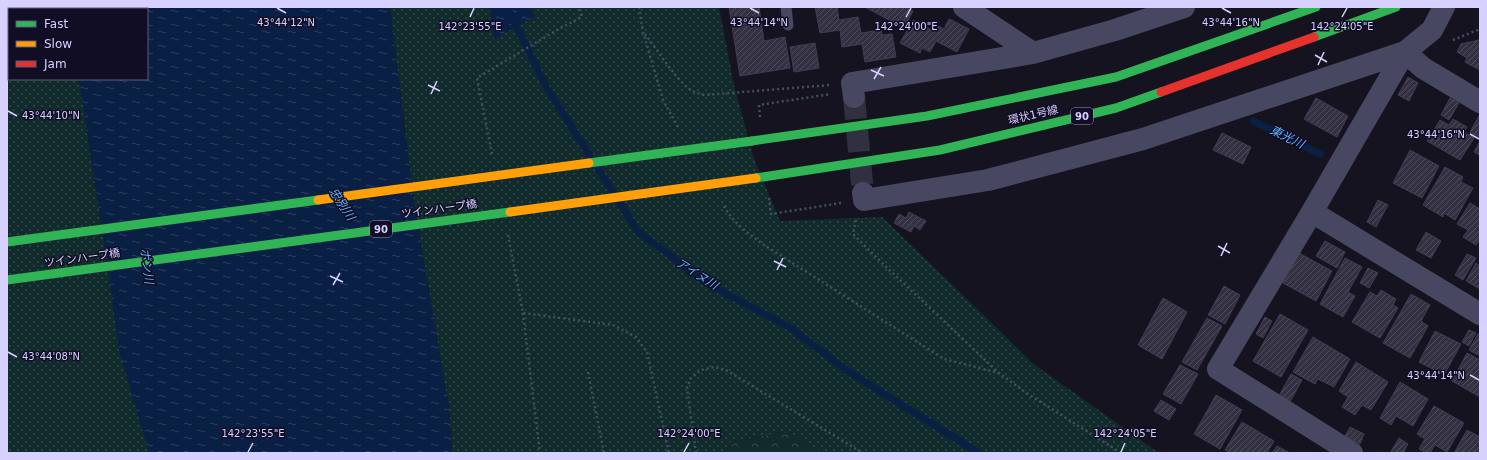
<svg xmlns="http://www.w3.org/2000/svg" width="1487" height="460" viewBox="0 0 1487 460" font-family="'DejaVu Sans','Noto Sans JP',sans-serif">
<defs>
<pattern id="grass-dots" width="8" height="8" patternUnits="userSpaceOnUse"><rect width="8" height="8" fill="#112b2c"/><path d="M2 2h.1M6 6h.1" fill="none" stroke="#33494c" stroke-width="1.8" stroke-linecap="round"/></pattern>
<pattern id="park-crowns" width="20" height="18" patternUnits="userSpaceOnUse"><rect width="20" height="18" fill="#112b2c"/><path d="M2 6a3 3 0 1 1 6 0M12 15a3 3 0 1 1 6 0" fill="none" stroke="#33494c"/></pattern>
<pattern id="water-ripples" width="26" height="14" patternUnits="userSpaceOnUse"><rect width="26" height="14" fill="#0a1f44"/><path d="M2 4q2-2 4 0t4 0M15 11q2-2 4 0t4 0" fill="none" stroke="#2d3e60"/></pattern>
<pattern id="building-hatch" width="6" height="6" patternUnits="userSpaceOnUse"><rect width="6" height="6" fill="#333042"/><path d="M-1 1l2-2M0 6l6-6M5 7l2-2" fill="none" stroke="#504d5e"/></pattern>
</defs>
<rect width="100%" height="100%" fill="#14131f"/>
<path fill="url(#grass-dots)" d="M7,7H66V9H9V79H79L105,248L303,453H7Z
M390,7H719L734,85L754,159L780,221L882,217L1035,365L1159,453H823L787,431L729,443L730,453H452L449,408L414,203Z"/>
<path fill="url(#park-crowns)" d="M787,431L823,453H730L729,443Z"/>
<path fill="url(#water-ripples)" d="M66,7H390L414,203L449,408L452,453H149L119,351L105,248L79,79H147V9H66Z
M489,7H529L536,16L494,39Z"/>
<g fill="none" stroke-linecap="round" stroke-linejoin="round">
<path stroke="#0a1f44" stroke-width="7" d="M507,7L545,85L638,232L666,252L688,270L710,285L789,327L849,372L979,453
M1253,121L1320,154"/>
</g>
<path fill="url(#building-hatch)" stroke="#413c54" d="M729,7H759L764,41L785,37L790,68L740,76Z
M815,7H837L839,20L858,17L861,33L881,30L882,35L892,34L896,57L865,62L862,44L842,47L840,30L820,33Z
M865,7H905L913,11L904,28Z
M949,19L969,29L957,52L936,41L930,52L922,48L920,53L900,43L913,20L933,31L936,25L944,29Z
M1480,38V70L1465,62L1467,58L1457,52L1461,44L1479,40Z
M815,43L819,68L794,72L790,47Z
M1408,77L1418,83L1409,101L1398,95Z
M1316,98L1348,116L1337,137L1304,119Z
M1450,98L1459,103L1449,120L1441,115Z
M1479,116L1480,117L1479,137L1470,132Z
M1453,119L1467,127L1464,132L1474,138L1460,160L1427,141L1440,120L1449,125Z
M1222,133L1251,147L1243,164L1213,150Z
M1480,141V155L1474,152Z
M1410,150L1439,166L1422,198L1393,183Z
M1445,167L1463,177L1461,182L1473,188L1455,220L1444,213L1443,217L1423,205Z
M1378,200L1388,205L1376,227L1367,222Z
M1470,203L1480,209V239L1476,245L1463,237L1468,230L1457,224Z
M909,212L926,221L920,230L914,226L911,232L894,223L899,214L906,218Z
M1426,232L1441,241L1431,258L1416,250Z
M1325,241L1345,252L1337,268L1316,256Z
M1299,253L1332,271L1316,301L1283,283Z
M1467,254L1476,258L1463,280L1455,275Z
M1345,258L1362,267L1348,292L1355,296L1343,317L1320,304Z
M1476,263L1480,266V289L1466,281Z
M1368,268L1378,273L1369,288L1360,283Z
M1224,286L1240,295L1225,324L1208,315Z
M1381,290L1396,299L1393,305L1398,308L1380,338L1352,322L1370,292L1377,296Z
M1411,294L1430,305L1421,321L1428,326L1410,358L1383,343Z
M1163,298L1187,312L1162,359L1138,345Z
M1280,314L1308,330L1281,377L1253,361Z
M1265,317L1272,321L1263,338L1256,334Z
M1207,318L1222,326L1197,370L1182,362Z
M1469,330L1476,333L1469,346L1462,342Z
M1435,331L1461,344L1444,375L1419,362Z
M1478,334L1480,335V356L1469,350Z
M1313,337L1350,359L1334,387L1318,379L1315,384L1293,372Z
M1467,353L1480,360V397L1452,381Z
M1356,362L1388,382L1371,410L1362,405L1355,415L1342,407L1348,397L1339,391Z
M1180,365L1198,374L1181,404L1163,394Z
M1291,374L1302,380L1290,402L1279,396Z
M1400,382L1428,399L1413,426L1396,416L1391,425L1380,418Z
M1216,395L1242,410L1220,449L1194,434Z
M1161,400L1176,409L1169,420L1154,411Z
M1434,406L1464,423L1447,452L1435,445L1430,453H1426L1419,449L1425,439L1417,434Z
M1242,422L1274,441L1267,453H1231L1225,450Z
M1350,427L1364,434L1360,444L1345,436Z
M1467,430L1480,437V453H1454Z
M1399,438L1408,444L1403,453H1390Z
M1277,446L1290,453H1272Z"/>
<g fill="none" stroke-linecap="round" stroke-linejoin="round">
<path stroke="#313041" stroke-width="22" stroke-dasharray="22 11" stroke-linecap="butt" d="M854,97L863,193"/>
<path stroke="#425060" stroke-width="2.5" stroke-dasharray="2 3" stroke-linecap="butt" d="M639,7L643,32L663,100L678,127
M645,34C658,51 672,74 688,88C693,92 699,94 705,95L830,85
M1453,40L1480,29
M760,117L759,105L831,94
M492,154L477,78L557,30L582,17L579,7
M769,198L771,214L841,203
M724,206C733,223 749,234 764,245L944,359L999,373
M856,220L853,234L882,263L999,373L1025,392L1121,453
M508,235L523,313L613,325L636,337L647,352L669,453
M523,313L540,453
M588,372L604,453
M696,453L687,388L691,378L701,370L714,367L726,370L863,453"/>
<path stroke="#484761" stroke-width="11" d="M786,7L788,25"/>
<path stroke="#484761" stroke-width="22" d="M964,7L1033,53
M1405,52L1423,68L1480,102
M854,97L852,83L1033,53L1115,30L1184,7
M863,193L864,200L988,180L1143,139L1405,52
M1312,212L1480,314
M1352,453L1218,369L1312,212L1396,67L1405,52L1432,30L1444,7"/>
<path stroke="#30b455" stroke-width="9" d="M1314,37L1396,7
M752,141L927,116L1116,77L1316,7
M756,178L940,150L1116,108L1161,92"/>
<path stroke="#e5322d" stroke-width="9" d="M1161,92L1314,37"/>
<path stroke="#30b455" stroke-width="9" d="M589,163L752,141
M7,242L318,200
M7,280L510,212"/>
<path stroke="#ff9f0a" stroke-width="9" d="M318,200L589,163
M510,212L756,178"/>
</g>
<path fill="none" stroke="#d7d1ff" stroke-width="1.5" d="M277,8L286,13M750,8L759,13M1222,8L1231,13M470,17L474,8M906,17L911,8M1342,17L1347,8M1315,55L1327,62M1318,65L1324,52M871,70L884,76M874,79L881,67M428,85L440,91M431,94L437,81M8,111L17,116M1470,134L1479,139M1218,246L1230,253M1221,256L1227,243M774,261L786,267M777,270L783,258M330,276L343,282M333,285L340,273M8,352L17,357M1470,375L1479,380M248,452L253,443M684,452L689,443M1121,452L1125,443"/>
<g text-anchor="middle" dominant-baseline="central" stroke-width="3" stroke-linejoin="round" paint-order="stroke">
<g fill="#110d25" stroke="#9c96be" stroke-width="1">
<rect x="1071" y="108" width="22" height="16" rx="3"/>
<rect x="370" y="221" width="22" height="16" rx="3"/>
</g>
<g font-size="10" font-weight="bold" fill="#d7d1ff">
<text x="1082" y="116">90</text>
<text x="381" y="229">90</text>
</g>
<g font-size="11" fill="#d7d1ff" stroke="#110d25">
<text transform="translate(1033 115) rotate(-13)">環状1号線</text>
<text transform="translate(439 209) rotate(-8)">ツインハープ橋</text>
<text transform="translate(82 258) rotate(-8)">ツインハープ橋</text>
</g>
<g font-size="12" font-style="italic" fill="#5fb5ff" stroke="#110d25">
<text transform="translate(1287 137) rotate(26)">東光川</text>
<text transform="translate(342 204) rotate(57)">忠別川</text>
<text transform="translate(147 266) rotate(82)">ポン川</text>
<text transform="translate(697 274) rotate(32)">アイヌ川</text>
</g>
</g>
<g font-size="10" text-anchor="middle" fill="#d7d1ff" stroke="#110d25" stroke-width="3" stroke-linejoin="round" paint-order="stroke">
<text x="286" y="26">43°44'12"N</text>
<text x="759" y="26">43°44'14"N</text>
<text x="1231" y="26">43°44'16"N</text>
<text x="470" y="30">142°23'55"E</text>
<text x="906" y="30">142°24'00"E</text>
<text x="1342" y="30">142°24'05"E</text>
<text x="51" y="119">43°44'10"N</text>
<text x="1436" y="138">43°44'16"N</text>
<text x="51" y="360">43°44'08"N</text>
<text x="1436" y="379">43°44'14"N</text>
<text x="253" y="437">142°23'55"E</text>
<text x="689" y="437">142°24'00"E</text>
<text x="1125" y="437">142°24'05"E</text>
</g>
<rect width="1487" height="460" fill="none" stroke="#d7d1ff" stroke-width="16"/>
<rect x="8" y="8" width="140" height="72" fill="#110d25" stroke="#605b7c"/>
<rect x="16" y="21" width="20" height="6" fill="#30b455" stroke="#605b7c"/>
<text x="44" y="28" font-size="12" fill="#d7d1ff">Fast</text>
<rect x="16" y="41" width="20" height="6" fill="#ff9f0a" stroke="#605b7c"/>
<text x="44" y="48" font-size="12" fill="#d7d1ff">Slow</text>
<rect x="16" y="61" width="20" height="6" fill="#e5322d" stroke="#605b7c"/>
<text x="44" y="68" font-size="12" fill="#d7d1ff">Jam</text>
</svg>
